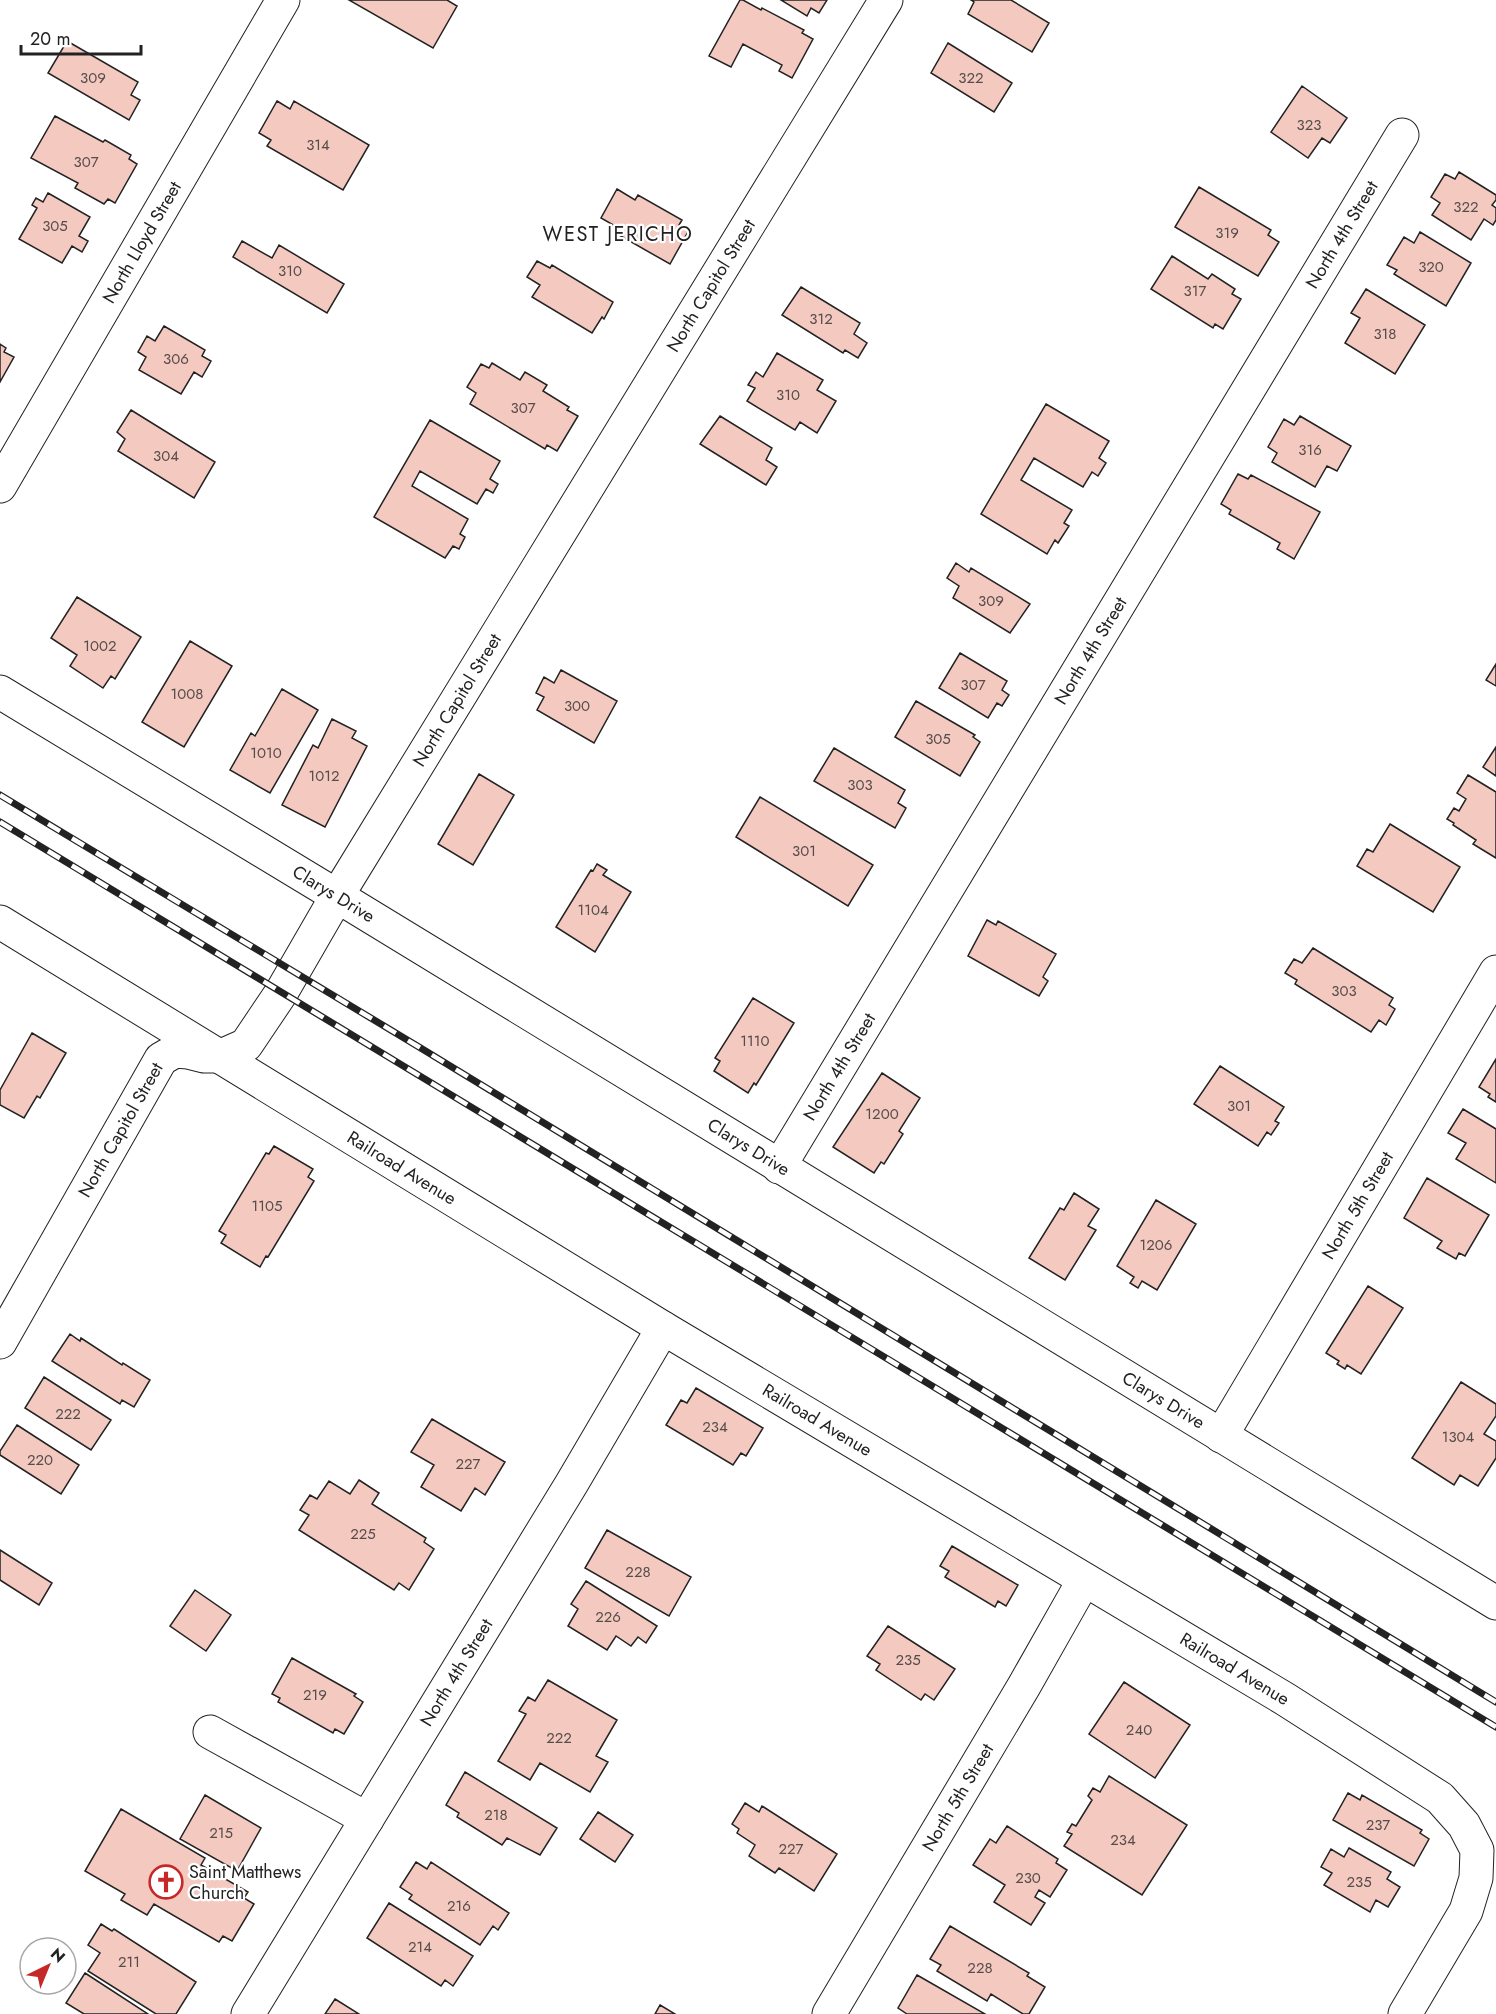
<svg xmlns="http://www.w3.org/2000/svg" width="1496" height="2014" viewBox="0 0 1496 2014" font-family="Jost,sans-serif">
<rect width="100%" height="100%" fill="#fff"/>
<path fill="#f3c9c0" stroke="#222" stroke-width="1.5" d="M349,0H447L457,6L433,48Z
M740,0H743L761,10L762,8L804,30L802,33L813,39L792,78L779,71L782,65L743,44L731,67L709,56Z
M781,0H827L819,13L811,8L807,16Z
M971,0H1011L1049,23L1032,52L968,14L974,2Z
M67,41L138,82L131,95L140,100L129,120L48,73Z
M948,43L1012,83L994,112L931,73Z
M1302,86L1347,118L1330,143L1322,138L1308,158L1271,132Z
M277,101L290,109L294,101L369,145L343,190L267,146L271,140L259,133Z
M55,116L103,142L105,140L131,155L129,159L137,164L115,203L108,199L104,204L75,188L78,183L31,158Z
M1459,172L1496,195V200L1492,205L1496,208V220L1493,225L1484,219L1471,240L1432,215L1440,203L1431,197L1445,174L1455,179Z
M1199,187L1271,230L1268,235L1279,242L1258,276L1175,227Z
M617,189L635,200L638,195L682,220L679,225L689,230L670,264L619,235L622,230L601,218Z
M48,193L90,217L79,236L88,241L82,252L72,246L62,263L19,239L37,208L32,205L36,198L43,202Z
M1420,232L1471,263L1446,306L1394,274L1397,270L1387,265L1404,237L1414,243Z
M242,241L272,258L279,245L344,284L327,313L233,257Z
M1172,256L1208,279L1212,274L1235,289L1232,294L1241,299L1223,329L1215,324L1213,328L1151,289Z
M537,261L550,268L552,265L613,302L604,319L602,317L592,333L532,297L540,285L527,277Z
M801,287L860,323L854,334L867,343L858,358L845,350L843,353L782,315Z
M1366,289L1425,325L1395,374L1345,343L1360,318L1351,313Z
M164,326L205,350L202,356L211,361L202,377L194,372L181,394L139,370L146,357L138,352L147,336L155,341Z
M0,344L6,348L4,352L14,357L0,382Z
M777,353L823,380L817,390L836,401L817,433L800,422L795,430L747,401L755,388L748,385L756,372L763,377Z
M492,363L520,380L525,372L547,385L543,391L569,407L567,410L578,416L557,451L547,445L545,449L470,404L476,393L467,387L481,364L489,368Z
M1046,404L1109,441L1099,458L1106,463L1098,476L1092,472L1083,487L1034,458L1021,480L1072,510L1064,523L1069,526L1058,543L1055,540L1047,554L981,514Z
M131,410L215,462L194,498L118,451L125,439L117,432Z
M720,416L772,448L766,460L777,467L766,485L700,444Z
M1300,416L1351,446L1337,471L1327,466L1315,487L1272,462L1277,453L1268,447L1284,419L1294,425Z
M430,420L500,461L490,479L498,484L493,493L486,489L477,504L420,471L412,486L468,519L460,534L465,537L459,549L453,546L445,558L374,517Z
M1238,474L1248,479L1251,475L1320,512L1294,559L1277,549L1280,543L1229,514L1231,510L1221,504Z
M956,563L969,572L971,568L1030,604L1010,633L953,598L959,586L947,578Z
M77,597L141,637L115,679L111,676L103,688L70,666L77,655L51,638Z
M190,641L232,666L184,747L142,722Z
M960,653L1007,681L1002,690L1009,695L1002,706L997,703L988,718L939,688Z
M1496,664V686L1486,680Z
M561,670L617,701L594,743L537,710L544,697L536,693L544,677L554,683Z
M282,689L318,710L270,793L230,770L251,733L255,736Z
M916,701L975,735L973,737L980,742L960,776L895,737Z
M332,719L356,731L352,738L367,746L325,827L282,805L313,745L318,748Z
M1496,747V776L1483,767Z
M834,748L905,790L898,803L906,808L895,828L814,781Z
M479,774L514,795L473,865L438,844Z
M1468,775L1496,792V858L1473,844L1476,840L1453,825L1454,823L1447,819L1454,808L1459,811L1466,799L1457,793Z
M760,797L873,865L848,906L736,837Z
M1390,824L1460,867L1433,912L1357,866L1367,849L1373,852Z
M597,864L607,870L603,875L631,892L595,952L556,927L591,870L593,871Z
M987,920L996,925L998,921L1056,954L1043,977L1048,981L1039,996L968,956Z
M1313,948L1393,998L1389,1005L1395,1009L1386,1025L1379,1020L1371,1032L1295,984L1297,980L1285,973L1294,959L1302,963Z
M753,998L794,1023L756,1085L754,1083L748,1093L714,1071L720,1061L715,1058Z
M32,1033L66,1053L40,1098L37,1096L24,1118L0,1105V1090Z
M1496,1059V1102L1488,1097L1490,1094L1479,1087Z
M1220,1066L1284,1107L1275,1121L1279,1123L1271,1135L1267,1132L1258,1146L1194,1104Z
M882,1073L920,1098L899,1131L903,1134L884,1164L881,1162L874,1173L833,1147Z
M1463,1109L1496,1129V1183L1456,1159L1466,1143L1448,1133Z
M274,1146L313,1169L308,1177L314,1181L268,1257L266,1256L260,1267L221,1243L226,1235L219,1231L266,1153L269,1154Z
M1427,1178L1489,1215L1465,1256L1459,1253L1456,1259L1437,1248L1442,1241L1404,1218Z
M1074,1193L1099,1209L1088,1226L1096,1230L1065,1280L1029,1258L1060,1208L1064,1210Z
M1156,1200L1196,1224L1157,1290L1142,1281L1138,1288L1130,1283L1134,1277L1117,1266Z
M1368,1286L1403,1308L1361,1374L1347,1365L1345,1369L1337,1364L1339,1361L1326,1353Z
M70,1334L80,1341L81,1338L122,1365L123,1363L150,1380L134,1407L122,1400L120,1404L52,1361Z
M44,1377L111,1420L91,1450L25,1408Z
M1461,1382L1496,1404V1416L1484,1434L1496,1441V1458L1478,1486L1460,1475L1454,1485L1412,1458Z
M696,1388L763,1428L746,1456L741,1453L733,1465L666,1425L681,1400L687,1403Z
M432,1419L505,1462L485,1495L475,1488L461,1511L421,1487L434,1465L411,1452Z
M17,1425L79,1465L61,1494L0,1455V1451Z
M359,1480L379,1493L372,1504L426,1538L424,1542L434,1549L409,1590L399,1583L394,1590L299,1530L309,1515L300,1510L310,1495L317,1499L329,1481L350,1494Z
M607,1530L691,1577L669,1616L585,1568Z
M952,1546L1018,1585L1006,1606L998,1601L995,1607L945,1577L949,1571L940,1566Z
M0,1550L52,1583L39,1605L0,1580Z
M586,1581L657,1626L646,1643L638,1637L631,1646L616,1636L607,1650L568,1626L578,1609L571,1604Z
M195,1590L231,1615L206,1651L170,1626Z
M888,1626L955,1669L934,1700L925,1694L921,1700L876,1670L880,1664L867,1656Z
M292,1658L356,1694L354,1696L363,1702L344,1734L335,1729L333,1733L278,1702L280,1698L272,1694Z
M548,1680L617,1720L596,1756L608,1762L590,1792L540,1763L530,1780L498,1761L526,1714L519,1711L528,1697L535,1701Z
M1124,1682L1190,1725L1155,1778L1089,1734Z
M465,1772L557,1828L540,1855L507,1838L502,1845L457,1817L459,1813L446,1805Z
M1109,1776L1187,1825L1142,1895L1064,1846L1072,1834L1067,1832L1072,1824L1076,1826L1092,1800L1088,1796L1093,1788L1100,1792Z
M1348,1793L1360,1800L1362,1795L1422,1830L1420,1833L1429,1839L1414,1866L1333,1820Z
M205,1795L261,1828L237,1871L180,1839Z
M745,1803L759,1812L762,1806L837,1854L814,1891L779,1868L775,1873L749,1856L755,1845L737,1833L739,1829L732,1824Z
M121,1809L205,1858L201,1865L248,1892L244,1898L254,1904L232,1941L223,1936L219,1942L154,1904L147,1915L121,1900L125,1894L85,1871Z
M598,1812L633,1835L615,1862L580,1839Z
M1007,1826L1058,1859L1056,1863L1067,1870L1050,1897L1039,1890L1035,1897L1045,1903L1031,1925L994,1902L1005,1885L973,1865L990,1839L996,1843Z
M1349,1848L1391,1872L1387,1879L1400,1887L1388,1907L1376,1900L1370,1912L1324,1885L1332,1873L1321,1867L1331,1849L1344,1857Z
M416,1862L427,1869L431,1862L509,1913L498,1930L493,1926L480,1945L409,1899L412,1895L400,1887Z
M389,1903L473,1956L453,1986L445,1980L441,1986L367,1938Z
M101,1924L112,1931L114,1929L196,1982L176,2014H156L88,1971L100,1953L88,1945Z
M950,1926L1029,1973L1027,1976L1045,1987L1029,2014H1023L991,1994L987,2001L937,1971L941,1965L930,1959Z
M85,1973L148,2014H84L66,2003Z
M917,1975L985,2014H907L898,2008Z
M335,1999L359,2014H325Z
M660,2005L675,2014H655Z"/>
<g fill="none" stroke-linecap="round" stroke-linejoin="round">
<g stroke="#222" stroke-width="35">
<g id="minor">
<path id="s1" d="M0,486L283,0"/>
<path id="s2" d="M0,692L337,896L1496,1603"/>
<path id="s3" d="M0,922L663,1328L1285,1699L1440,1798L1464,1825L1477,1850L1476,1878L1466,1911L1405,2014"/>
<path id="s4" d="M779,1167L1402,135"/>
<path id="s5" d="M0,1342L161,1059L175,1051L188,1052L204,1056H221L246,1045L281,993L337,896L886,0"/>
<path id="s6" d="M1221,1436L1496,972"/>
<path d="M210,1732L367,1819"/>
<path id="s7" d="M248,2014L572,1483L663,1328"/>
<path id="s8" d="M829,2014L1024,1686L1084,1580"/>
</g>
</g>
<use href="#minor" stroke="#fff" stroke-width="33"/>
<g stroke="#222" stroke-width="7">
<path id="rail" d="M0,795L419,1047L1496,1702
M0,822L1496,1727"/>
</g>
<use href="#rail" stroke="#fff" stroke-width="4.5" stroke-dasharray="14" stroke-linecap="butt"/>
</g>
<defs>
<g id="church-ring" transform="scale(1.725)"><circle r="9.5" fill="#fff" stroke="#c62828" stroke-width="1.5"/><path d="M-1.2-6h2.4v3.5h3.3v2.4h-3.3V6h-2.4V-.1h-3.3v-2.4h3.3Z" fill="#c62828"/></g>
</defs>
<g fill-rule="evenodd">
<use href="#church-ring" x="166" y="1882"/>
</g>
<g text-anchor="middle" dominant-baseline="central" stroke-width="4.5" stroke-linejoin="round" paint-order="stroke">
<g font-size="15" fill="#564c4a">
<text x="93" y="78">309</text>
<text x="971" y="78">322</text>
<text x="1309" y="125">323</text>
<text x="318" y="145">314</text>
<text x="86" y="162">307</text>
<text x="1466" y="207">322</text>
<text x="55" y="226">305</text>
<text x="1227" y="233">319</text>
<text x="1431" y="267">320</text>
<text x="290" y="271">310</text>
<text x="1195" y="291">317</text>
<text x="821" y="319">312</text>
<text x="1385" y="334">318</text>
<text x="176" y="359">306</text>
<text x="788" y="395">310</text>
<text x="523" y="408">307</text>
<text x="1310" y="450">316</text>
<text x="166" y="456">304</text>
<text x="991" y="601">309</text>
<text x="100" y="646">1002</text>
<text x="973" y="685">307</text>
<text x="187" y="694">1008</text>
<text x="577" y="706">300</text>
<text x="938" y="739">305</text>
<text x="266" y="753">1010</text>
<text x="324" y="776">1012</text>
<text x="860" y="785">303</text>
<text x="804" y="851">301</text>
<text x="593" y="910">1104</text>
<text x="1344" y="991">303</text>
<text x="755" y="1041">1110</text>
<text x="1239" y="1106">301</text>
<text x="882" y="1114">1200</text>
<text x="267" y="1206">1105</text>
<text x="1156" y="1245">1206</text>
<text x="68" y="1414">222</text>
<text x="715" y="1427">234</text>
<text x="1458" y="1437">1304</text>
<text x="40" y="1460">220</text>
<text x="468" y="1464">227</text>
<text x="363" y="1534">225</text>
<text x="638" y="1572">228</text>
<text x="608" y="1617">226</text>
<text x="908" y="1660">235</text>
<text x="315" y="1695">219</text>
<text x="1139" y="1730">240</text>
<text x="559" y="1738">222</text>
<text x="496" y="1815">218</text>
<text x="1378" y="1825">237</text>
<text x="221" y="1833">215</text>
<text x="1123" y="1840">234</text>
<text x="791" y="1849">227</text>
<text x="1028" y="1878">230</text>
<text x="1359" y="1882">235</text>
<text x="459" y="1906">216</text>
<text x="420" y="1947">214</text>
<text x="129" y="1962">211</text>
<text x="980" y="1968">228</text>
</g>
<g font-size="18" fill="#222" stroke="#fff">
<text stroke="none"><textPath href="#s4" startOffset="1089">North 4th Street</textPath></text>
<text stroke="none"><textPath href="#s1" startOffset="282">North Lloyd Street</textPath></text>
<text stroke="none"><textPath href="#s5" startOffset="1306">North Capitol Street</textPath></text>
<text stroke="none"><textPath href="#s4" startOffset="603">North 4th Street</textPath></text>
<text stroke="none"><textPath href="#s5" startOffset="820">North Capitol Street</textPath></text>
<text stroke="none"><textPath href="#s2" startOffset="390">Clarys Drive</textPath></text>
<text stroke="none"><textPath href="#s4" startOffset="117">North 4th Street</textPath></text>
<text stroke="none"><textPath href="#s5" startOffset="244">North Capitol Street</textPath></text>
<text stroke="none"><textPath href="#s2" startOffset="876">Clarys Drive</textPath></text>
<text stroke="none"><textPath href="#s3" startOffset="471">Railroad Avenue</textPath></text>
<text stroke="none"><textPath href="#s6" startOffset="268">North 5th Street</textPath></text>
<text stroke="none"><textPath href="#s2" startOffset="1362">Clarys Drive</textPath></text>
<text stroke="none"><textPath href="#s3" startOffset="957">Railroad Avenue</textPath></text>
<text stroke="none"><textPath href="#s3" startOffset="1443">Railroad Avenue</textPath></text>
<text stroke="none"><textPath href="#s7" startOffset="400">North 4th Street</textPath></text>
<text stroke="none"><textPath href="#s8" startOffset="252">North 5th Street</textPath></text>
</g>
<g font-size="18" fill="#222" stroke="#fff" text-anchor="start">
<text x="189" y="1872">Saint Matthews<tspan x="189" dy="21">Church</tspan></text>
</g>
<g font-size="20" letter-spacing="1.5" fill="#222" stroke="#fff">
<text x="618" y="234">WEST JERICHO</text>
</g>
</g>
<g transform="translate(48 1966) rotate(43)"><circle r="28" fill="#ffffff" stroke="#a7a7a7" stroke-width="1.5"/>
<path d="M0-4.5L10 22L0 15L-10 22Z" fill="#c62828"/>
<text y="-9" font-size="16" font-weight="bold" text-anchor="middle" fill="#222222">N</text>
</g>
<path d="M21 45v9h120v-9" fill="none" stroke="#222222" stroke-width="3"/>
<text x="30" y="45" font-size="18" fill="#222222" stroke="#ffffff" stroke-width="4.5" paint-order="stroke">20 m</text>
</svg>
